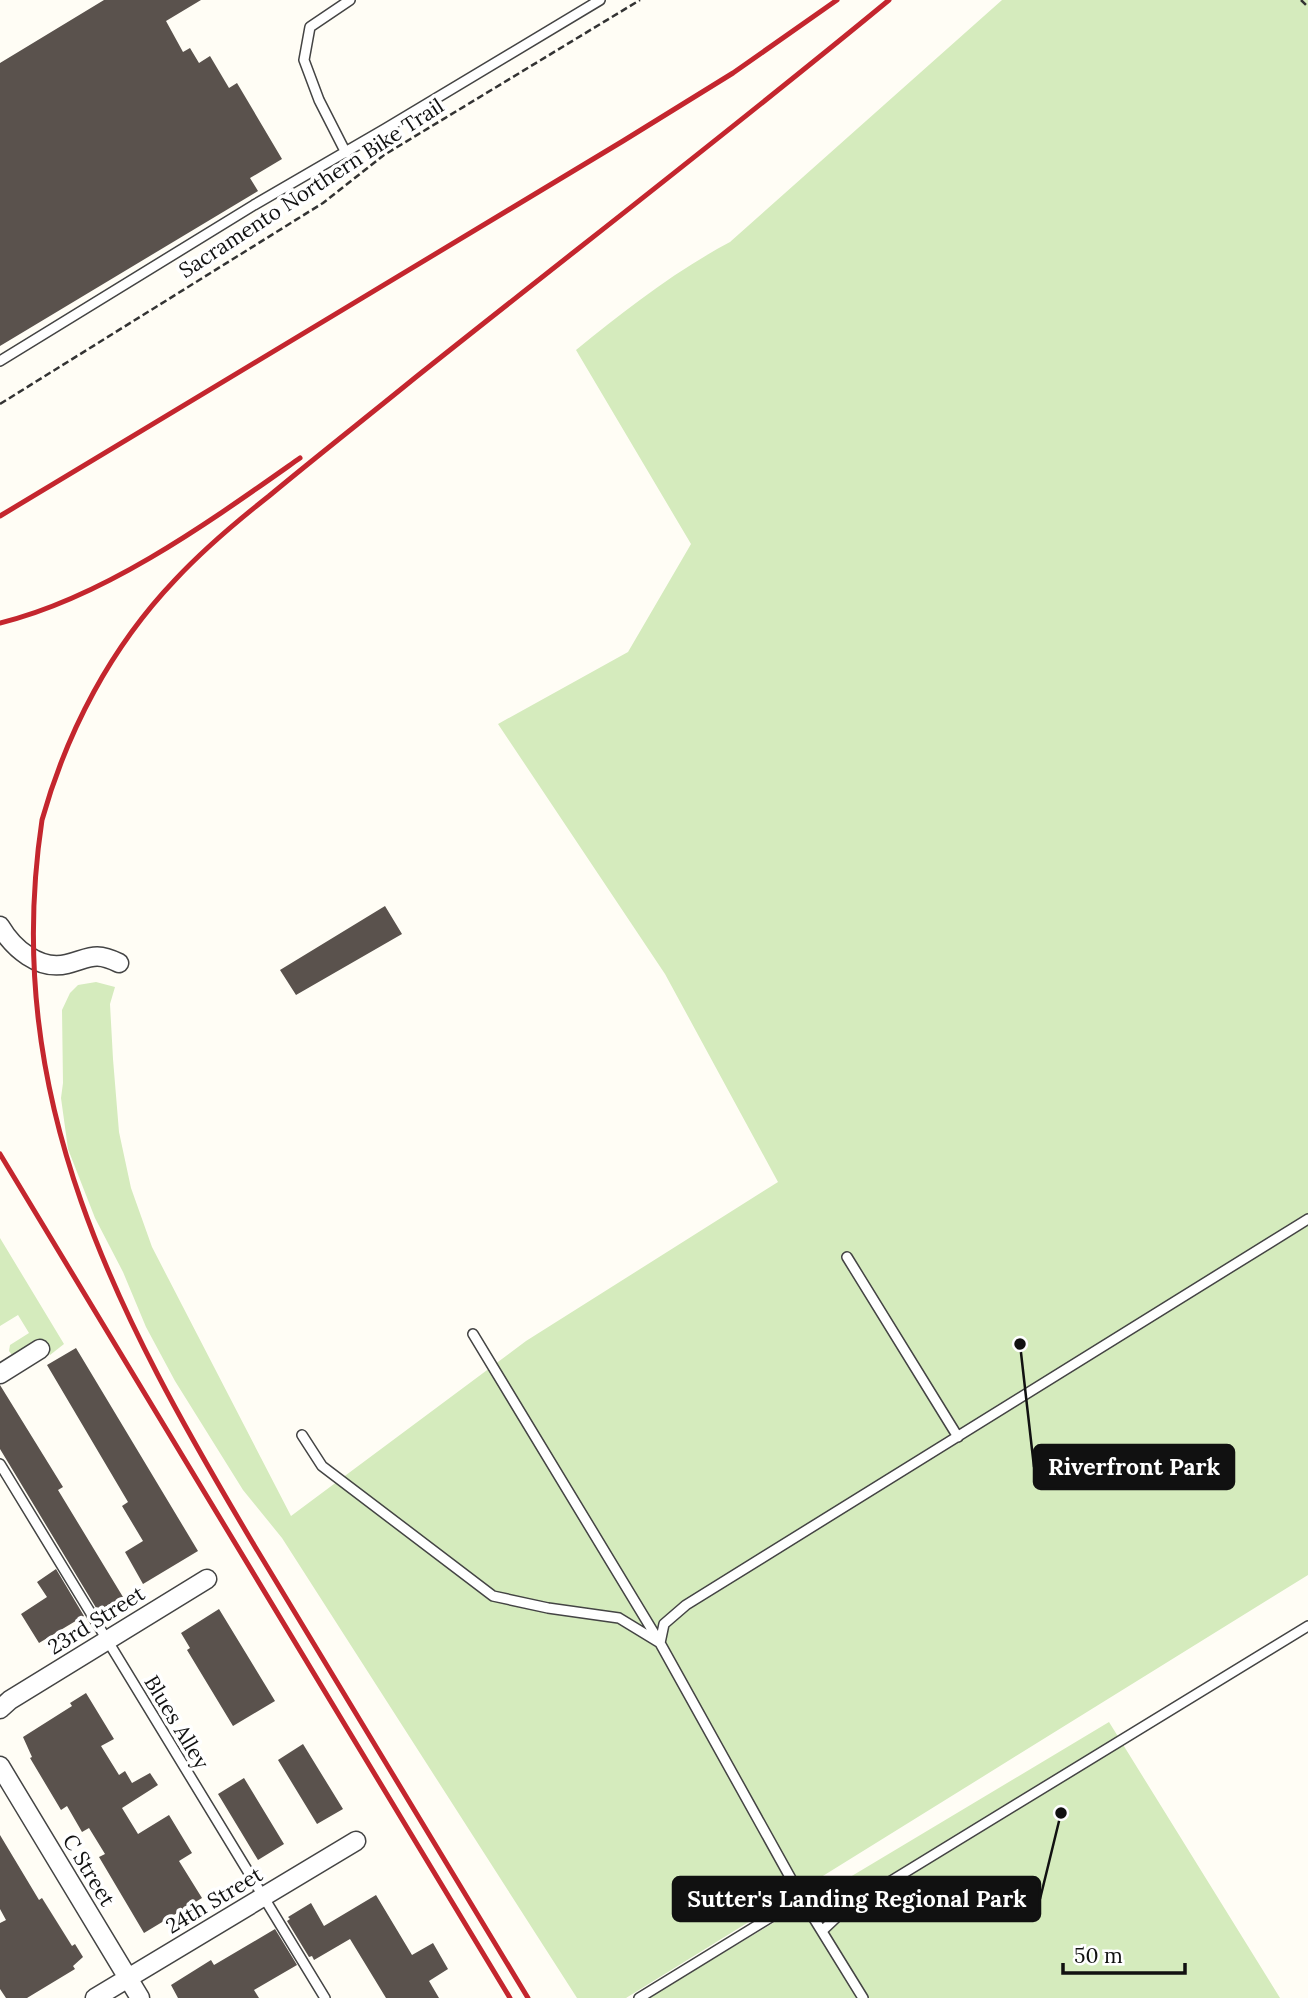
<svg xmlns="http://www.w3.org/2000/svg" width="1308" height="1998" viewBox="0 0 1308 1998" font-family="Lora,serif">
<rect width="100%" height="100%" fill="#fffdf5"/>
<path fill="#d5ebbd" d="M1002,0H1308V1575L626,1998H577L282,1538L243,1490L175,1381L146,1327L123,1272L95,1218L68,1149L61,1098L63,1083L62,1010L70,993L78,985L96,982L115,987L110,1004L113,1059L119,1132L131,1188L152,1247L291,1516L526,1341L778,1182L665,974L498,724L628,652L691,544L576,350C625,310 674,272 730,242Z
M0,1238L64,1344L50,1355L40,1340L16,1355H12L9,1351L10,1345L29,1333L18,1315L0,1326Z
M1109,1722L1280,1998H648Z"/>
<path fill="#5a524d" d="M104,0H201L166,21L183,52L190,48L199,63L210,56L229,88L237,83L282,159L250,178L258,191L0,346V63Z
M385,906L402,934L296,995L280,970Z
M76,1348L198,1551L143,1584L125,1552L143,1541L122,1506L128,1502L47,1365Z
M0,1385L63,1487L58,1490L123,1597L98,1611L0,1449Z
M56,1569L84,1616L39,1643L21,1614L47,1597L37,1582Z
M219,1609L275,1701L233,1726L187,1650L190,1648L181,1633Z
M86,1693L114,1739L101,1746L119,1775L125,1771L132,1783L150,1773L158,1785L122,1808L138,1834L169,1815L192,1853L179,1861L202,1898L144,1933L99,1857L105,1854L89,1828L82,1832L67,1806L61,1810L30,1758L32,1757L23,1737L72,1706L70,1703Z
M303,1744L343,1809L317,1824L278,1760Z
M244,1778L284,1844L258,1860L218,1794Z
M0,1835L39,1900L42,1898L72,1946L75,1944L83,1957L73,1966L75,1969L27,1998H6L0,1989V1923L6,1920L0,1909Z
M376,1895L412,1955L433,1943L448,1969L429,1981L439,1998H386L350,1939L314,1960L312,1956L309,1957L287,1921L290,1919L288,1917L311,1903L324,1926Z
M275,1929L297,1965L254,1990L259,1998H178L171,1985L211,1960L214,1965Z"/>
<g fill="none" stroke-linecap="round" stroke-linejoin="round">
<g stroke="#444" stroke-width="12">
<path id="service" d="M346,153L319,100L304,60L310,27L350,0
M0,361L254,205L385,129L600,0
M847,1257L958,1437
M302,1435L322,1466L493,1596L548,1608L619,1618L660,1643L473,1334
M0,1464L325,1998
M822,1931L840,1914L873,1892L1308,1626
M639,1998L802,1898
M863,1998L805,1904L660,1643L664,1624L686,1605L1308,1219"/>
</g>
<g stroke="#444" stroke-width="21">
<path id="minor" d="M0,926C13,948 39,971 67,964C90,958 95,951 119,963
M0,1374L40,1349
M0,1709L10,1700L207,1579
M0,1766L140,1998
M95,1998L356,1841"/>
</g>
<path stroke="#333" stroke-width="2.5" stroke-dasharray="7 3.5" stroke-linecap="butt" d="M1301,0L1308,7
M0,404L323,203L384,155L640,0"/>
<use href="#service" stroke="#fff" stroke-width="9"/>
<use href="#minor" stroke="#fff" stroke-width="18"/>
<path stroke="#c4262e" stroke-width="5" d="M0,516L623,141L733,73L837,0
M0,623C106,597 212,520 300,458
M0,1154L510,1998
M528,1998C437,1847 345,1696 254,1545C118,1316 0,1100 42,820C67,731 111,647 175,580C204,549 236,522 269,496C317,456 367,417 416,377C574,251 734,128 889,0"/>
</g>
<g text-anchor="middle" dominant-baseline="central" stroke-width="7" stroke-linejoin="round" paint-order="stroke">
<g font-size="21" fill="#111" stroke="#fff">
<text transform="translate(311 188) rotate(-33)">Sacramento Northern Bike Trail</text>
<text transform="translate(96 1620) rotate(-32)">23rd Street</text>
<text transform="translate(177 1722) rotate(59)">Blues Alley</text>
<text transform="translate(89 1870) rotate(59)">C Street</text>
<text transform="translate(214 1900) rotate(-31)">24th Street</text>
</g>
</g>
<path fill="none" stroke="#111" stroke-width="2.5" d="M1020 1344L1034 1467M1061 1813L1040 1899"/>
<g fill="#111" stroke="#fff" stroke-width="2.5">
<circle cx="1020" cy="1344" r="7"/>
<circle cx="1061" cy="1813" r="7"/>
</g>
<g fill="#111" stroke="#111" stroke-width="2.5">
<rect x="1034" y="1445" width="200" height="44" rx="7"/>
<rect x="673" y="1877" width="367" height="44" rx="7"/>
</g>
<g font-size="23" text-anchor="middle" font-weight="bold" fill="#fff">
<text x="1134" y="1475">Riverfront Park</text>
<text x="857" y="1907">Sutter's Landing Regional Park</text>
</g>
<path d="M1063 1963v10h122v-10" fill="none" stroke="#111111" stroke-width="3.5"/>
<text x="1074" y="1963" font-size="21" fill="#111111" stroke="#ffffff" stroke-width="5" paint-order="stroke">50 m</text>
</svg>
